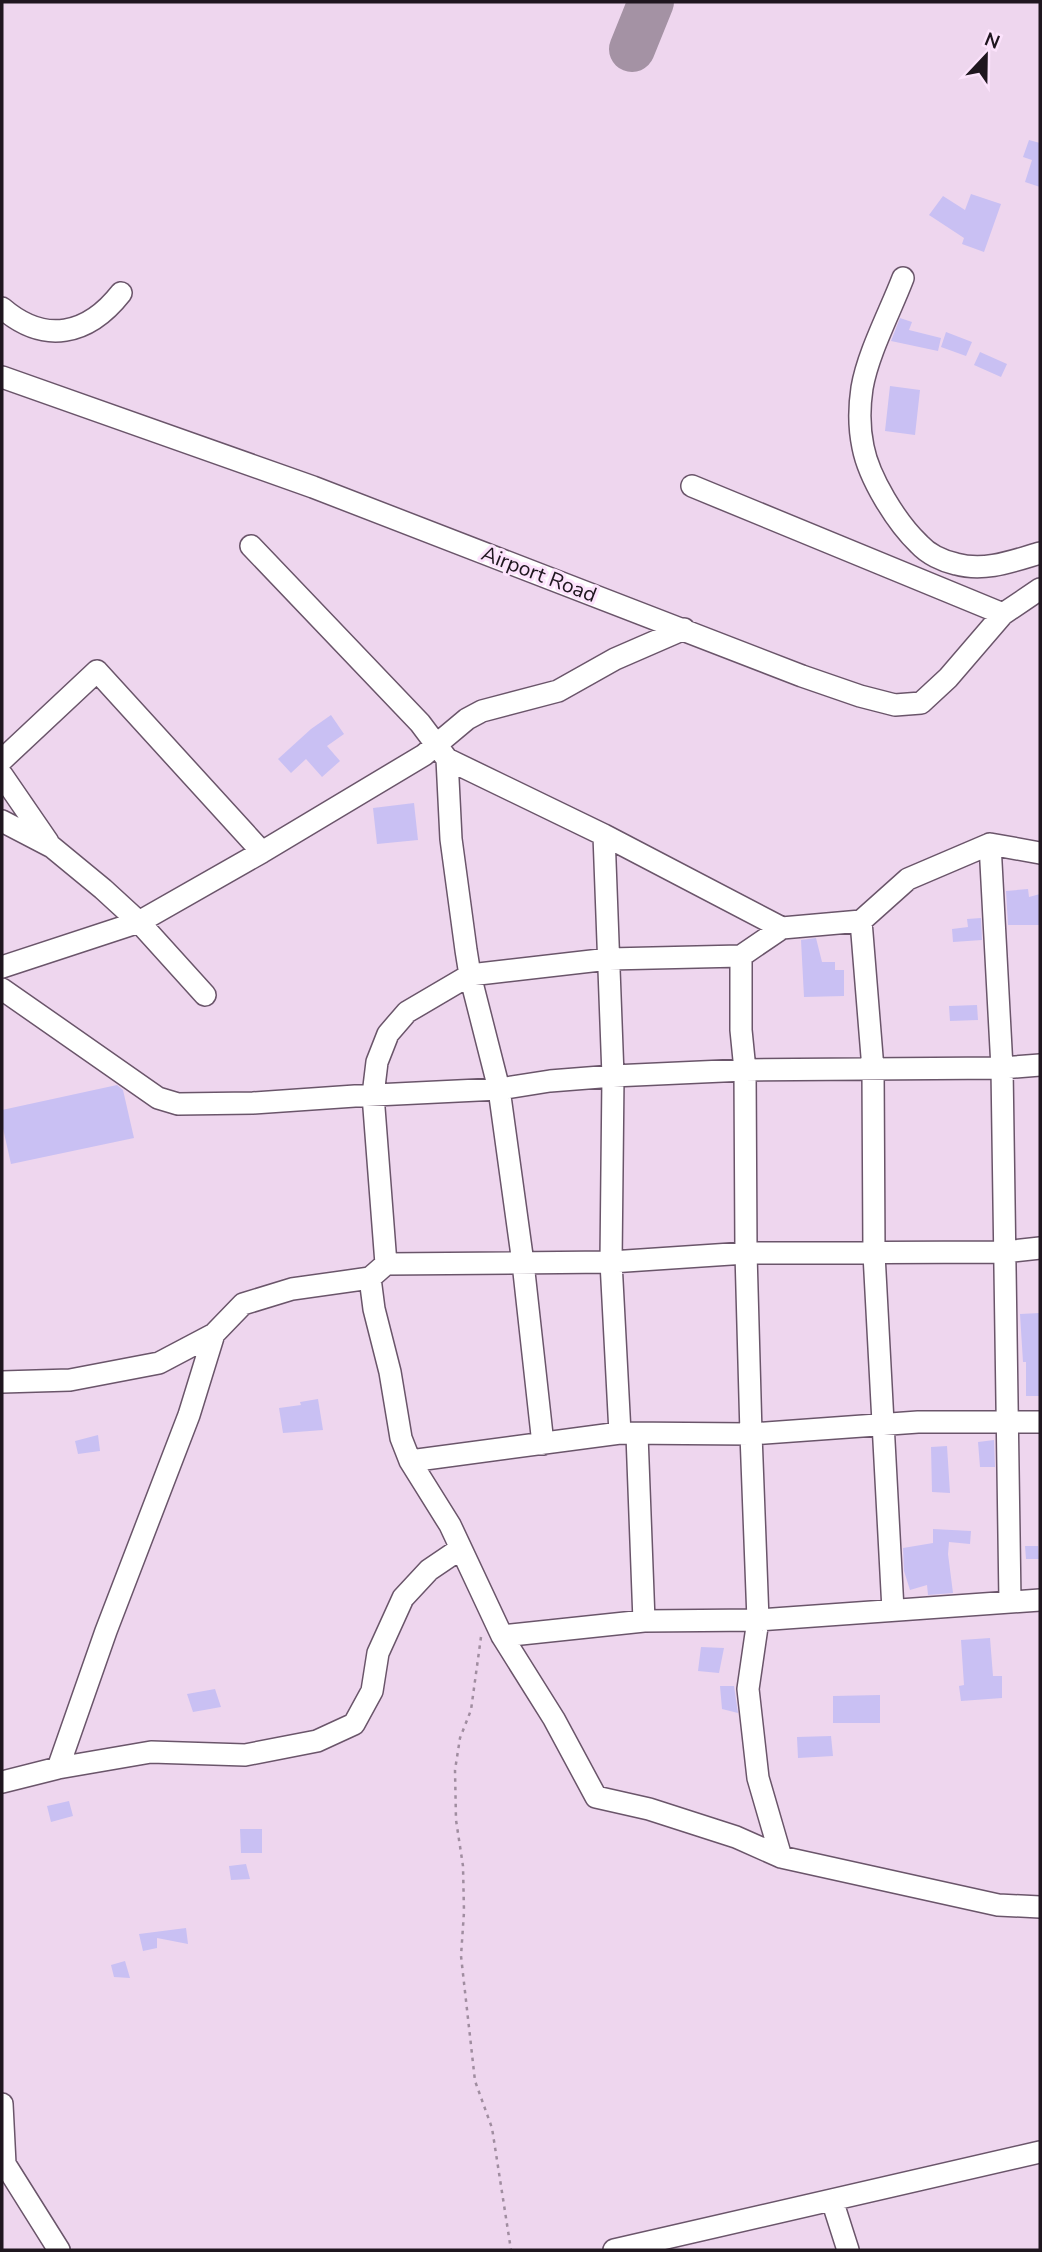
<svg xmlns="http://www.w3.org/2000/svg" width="1042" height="2252" viewBox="0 0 1042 2252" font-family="'Nunito Sans',sans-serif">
<rect width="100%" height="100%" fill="#eed6ee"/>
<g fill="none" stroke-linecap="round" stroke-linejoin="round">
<path stroke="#a492a4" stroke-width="46" d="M632,49L651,2"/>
</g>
<path fill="#c9c0f3" d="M1029,140L1040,143V187L1025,182L1032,160L1023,157Z
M971,194L1001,204L984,252L962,244L964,238L929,215L943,196L965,210Z
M900,318L912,322L909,330L941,338L938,351L891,341Z
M946,332L972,342L966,356L941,347Z
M980,352L1007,364L1001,377L974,365Z
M890,386L920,390L915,435L885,431Z
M331,715L344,734L327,746L340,761L322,777L306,759L291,773L278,759L311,729Z
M414,803L418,840L377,844L373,808Z
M1028,889L1029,897L1040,894V925H1008L1006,891Z
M981,918L982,940L953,942L952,929L968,927L967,919Z
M816,938L822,962H835V970H844V996L804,997L801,940Z
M977,1005L978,1020L950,1021L949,1006Z
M117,1085L123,1090L134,1138L11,1164L2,1124V1110Z
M1040,1313V1396H1026V1362H1023L1020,1314Z
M318,1399L323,1430L283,1433L279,1408L301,1405L300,1402Z
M98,1435L100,1451L78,1454L75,1441Z
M994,1440L995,1467H980L978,1442Z
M947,1446L950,1493L932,1492L931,1447Z
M933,1529L971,1531L970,1544L949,1542L948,1554L953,1593L928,1595L927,1585L910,1590L904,1571L903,1548L933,1543Z
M1025,1546H1038L1039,1559H1026Z
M990,1638L993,1676H1002V1698L961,1701L959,1686L964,1685L961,1640Z
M701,1647L724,1648L719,1673L698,1671Z
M720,1686H734L738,1713L722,1709Z
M215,1689L221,1707L193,1712L187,1694Z
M880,1695V1723H833V1696Z
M831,1736L833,1756L798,1758L797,1737Z
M69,1801L73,1816L51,1822L47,1806Z
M240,1829H262V1853H241Z
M246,1864L250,1879L231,1880L229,1866Z
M186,1928L188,1944L157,1938V1948L143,1951L139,1934Z
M125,1961L130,1978L114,1977L111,1965Z"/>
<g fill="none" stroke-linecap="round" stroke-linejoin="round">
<g stroke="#6a556a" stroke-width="24">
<path id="minor" d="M903,278C890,312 868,353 862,388C859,408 859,428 863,447C869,478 896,522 919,544C928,554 943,561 956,564C985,572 1013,561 1040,553
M2,308C45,345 88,335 121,293
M2,377L313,487L802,676L860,696L895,705L921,703L948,678L1003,614L1040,589
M692,486L1003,614
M251,546L420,723L447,759L451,839L466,950L470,975L499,1089L523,1263L543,1444
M447,759L604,835L782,928L861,921L908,879L990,844L1040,853
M2,760L97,671L262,852
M2,775L48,842
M2,821L52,847L103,889L139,922L205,995
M604,835L613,1076L611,1262L620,1433
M990,844L1002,1068L1010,1602
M861,921L873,1069L874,1254L893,1610
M741,956L609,959L470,975L407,1012L388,1034L377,1062L373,1095L386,1264L370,1278L374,1309L390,1372L401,1438L410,1461L450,1525L502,1636L554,1719L596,1797L649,1809L736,1837L781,1857L998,1905L1040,1907
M2,967L139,922L262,852L424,755L467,719L482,711L558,691L615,659L684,629
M2,989L158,1098L178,1104L253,1103L355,1096L499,1089L550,1081L613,1076L745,1070L1002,1068L1040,1065
M386,1264L611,1262L746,1253L1004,1252L1040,1248
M2,1382L70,1380L159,1363L214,1334L243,1304L292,1289L370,1278
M637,1435L644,1621
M410,1461L620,1433L751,1434L918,1422H1040
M502,1636L644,1621L758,1620L1040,1600
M58,1768L106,1631L189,1415L214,1334
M2,1782L58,1768L151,1752L245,1755L317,1741L354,1724L372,1691L378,1653L403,1598L429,1570L460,1549
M781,1857L758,1778L748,1689L758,1620L751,1434L746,1253L745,1070L741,1030V956L782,928
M2,2104L5,2164L59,2250
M832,2200L848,2250
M614,2250L1040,2152"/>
</g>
<path stroke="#a08da0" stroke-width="2.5" stroke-dasharray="3.5 5" stroke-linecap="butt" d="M481,1637L471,1710L460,1738L455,1770L456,1820L463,1866L464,1912L461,1956L475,2081L492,2128L511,2250"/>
<use href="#minor" stroke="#fff" stroke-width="21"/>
</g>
<g text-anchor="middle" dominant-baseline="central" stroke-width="6" stroke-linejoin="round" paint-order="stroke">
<g font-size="21" fill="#1f161f" stroke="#fce3fc">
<text transform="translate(539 574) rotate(21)">Airport Road</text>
</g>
</g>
<rect width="1042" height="2252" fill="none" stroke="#1f161f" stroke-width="7"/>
<g transform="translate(986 56) rotate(22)" stroke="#fce3fc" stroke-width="5" paint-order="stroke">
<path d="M0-5L12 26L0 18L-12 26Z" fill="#1f161f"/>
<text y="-10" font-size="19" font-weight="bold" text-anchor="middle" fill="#1f161f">N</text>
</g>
</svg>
